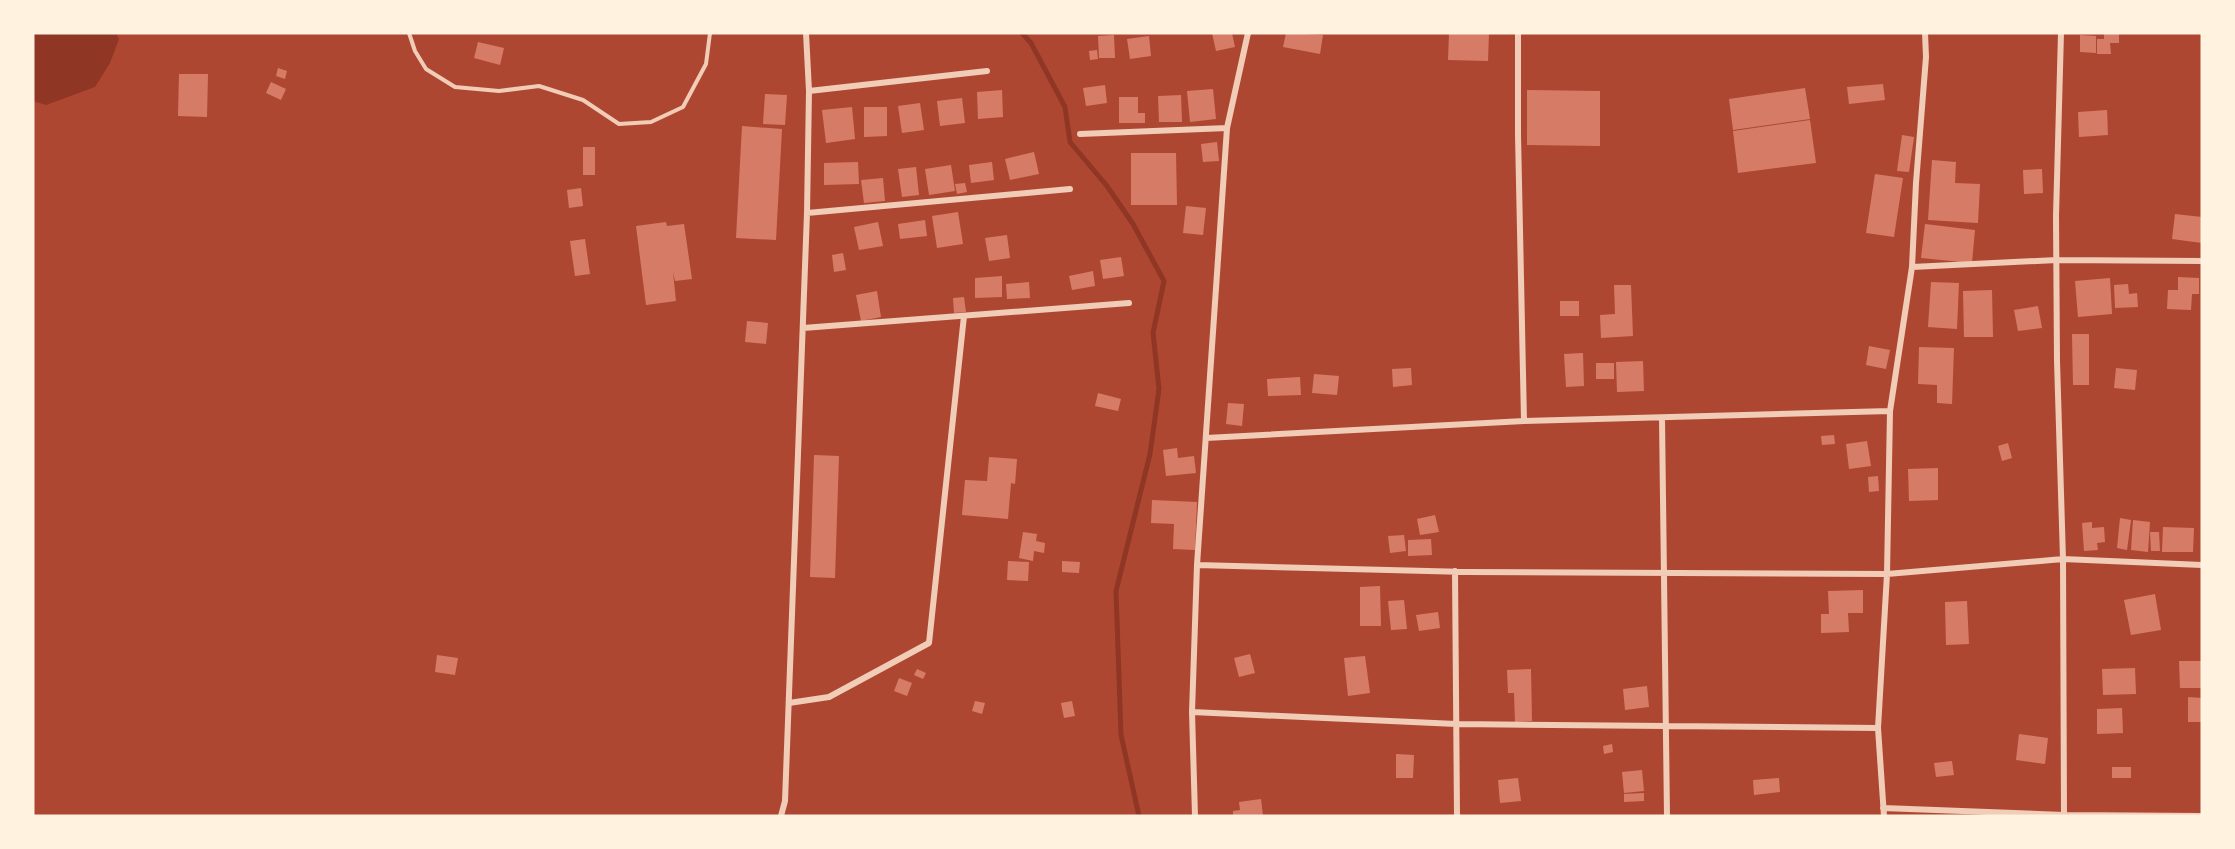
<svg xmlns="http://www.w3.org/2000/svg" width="2235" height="849" viewBox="0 0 2235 849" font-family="'Source Serif 4',serif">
<rect width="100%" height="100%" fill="#c8553d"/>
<path fill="#ae4732" d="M33,33H2202V816H33Z"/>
<path fill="#8f3625" d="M33,33H116L119,39L110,63L95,87L46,105L33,101Z"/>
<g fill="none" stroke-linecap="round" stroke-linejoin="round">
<path stroke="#8f3625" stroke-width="5" d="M1022,33L1031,43L1065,107L1070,142L1107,186L1133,224L1164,281L1153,333L1159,389L1150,454L1116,591L1121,735L1139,816"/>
</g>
<path fill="#d67c66" d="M1212,33H1232L1235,47L1216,51Z
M1286,33L1323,35L1320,54L1283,47Z
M1449,33H1489L1488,61L1448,60Z
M2104,33H2119V43H2110L2111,54H2097V39H2104Z
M1114,35L1115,58H1099L1098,36Z
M2080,35L2096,36V53L2080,52Z
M1149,36L1151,56L1130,59L1127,39Z
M478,42L504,48L500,65L474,58Z
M1097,50L1098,59L1090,60L1089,51Z
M278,68L287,71L285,79L276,76Z
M179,74H208L207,117L178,116Z
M271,82L286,89L281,100L266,93Z
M1883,84L1885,100L1849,104L1847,87Z
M1105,85L1107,103L1086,106L1083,88Z
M1805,88L1810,119L1733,130L1729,99Z
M1213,89L1216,119L1190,122L1187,91Z
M1002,90L1003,117L978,119L977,92Z
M1527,90L1600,91V146L1527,145Z
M765,94L787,95L785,125L763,124Z
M1181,95L1182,122H1159L1158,96Z
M1119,97H1138V113H1145V123H1119Z
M962,98L965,123L940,126L937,101Z
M920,103L924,130L902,133L898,106Z
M852,107L855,139L826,143L822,110Z
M864,107H887V136L864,137Z
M2107,110L2108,135L2079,137L2078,112Z
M1810,120L1816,163L1738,173L1733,131Z
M742,126L782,129L776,240L736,238Z
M1902,135L1914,137L1909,172L1897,171Z
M1217,142L1219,161L1203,162L1201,144Z
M583,147H595V175H583Z
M1034,152L1039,174L1010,180L1005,159Z
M1131,153H1176L1177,205H1131Z
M1932,160L1956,162L1955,183L1980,184L1978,223L1928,220Z
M858,162L859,184L824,185V163Z
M992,162L994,180L971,183L969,165Z
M951,165L955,191L929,195L925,169Z
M916,167L919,195L902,197L898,169Z
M2042,169L2043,193L2024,194L2023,170Z
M1875,174L1903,178L1894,237L1866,233Z
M883,178L885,201L864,203L861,180Z
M965,183L967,192L957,194L955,184Z
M581,188L583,206L569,208L567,190Z
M1186,206L1206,208L1203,235L1183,233Z
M958,212L963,244L937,248L932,216Z
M2175,214L2202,217V243L2172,239Z
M925,220L927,236L900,239L898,224Z
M666,222L667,226L684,224L692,279L675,281L673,272L676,301L646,305L636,226Z
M878,222L883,246L859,250L854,227Z
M1925,224L1975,230L1972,263L1921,258Z
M1007,235L1010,258L989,261L985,238Z
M585,239L590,274L575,276L570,241Z
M843,253L846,270L834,272L832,255Z
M1121,257L1124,276L1103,279L1100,260Z
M1093,271L1095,286L1072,290L1069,276Z
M1002,276V297L975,298V278Z
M2178,277L2199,278V294H2192L2191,310L2167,309L2168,290H2178Z
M2110,278L2112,314L2078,317L2075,281Z
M1029,282L1030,298L1007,299L1006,284Z
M1931,282L1959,283L1957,329L1928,327Z
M2128,284L2129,294L2137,293L2138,307L2115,308L2114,285Z
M1614,285H1631L1633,336L1601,338L1600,315L1615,314Z
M1992,290L1993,337H1964L1963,291Z
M877,291L881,317L861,321L856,295Z
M964,297L966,312L954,313L953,298Z
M1560,301H1579V316H1560Z
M2038,306L2042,328L2018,331L2014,310Z
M747,321L768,323L766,344L745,342Z
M2072,334H2089V385H2073Z
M1869,346L1890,350L1886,369L1866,365Z
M1919,347L1954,348L1952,404L1937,403V385L1918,384Z
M1583,353L1584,386L1566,387L1564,354Z
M1643,361L1644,391L1617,392L1616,362Z
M1596,363H1614V379H1596Z
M1411,368L1412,385L1393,387L1392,369Z
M2116,368L2137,370L2135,390L2114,388Z
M1314,374L1339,376L1337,395L1312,393Z
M1300,377L1301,395L1268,396L1267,379Z
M1098,393L1121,399L1118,411L1095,406Z
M1228,403L1244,404L1242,426L1226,424Z
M1834,435L1835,444L1822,445L1821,436Z
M1867,441L1871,466L1849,469L1846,444Z
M2008,443L2012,458L2002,461L1998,446Z
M1177,448L1178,458L1194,456L1196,473L1166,476L1163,450Z
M814,455L839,456L835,578L810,577Z
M989,457L1017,459L1015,484L1011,483L1008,519L962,515L965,480L987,481Z
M1938,468V500L1909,501L1908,469Z
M1878,476L1879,491L1869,492L1868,477Z
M1152,500L1197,502L1195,550L1173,549L1174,524L1151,523Z
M1435,515L1439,532L1420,535L1417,519Z
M2120,518L2131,520L2127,550L2117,548Z
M2133,520L2150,522L2148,552L2131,550Z
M2092,522V528L2104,527L2105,542L2097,543L2098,550L2084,551L2082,523Z
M2163,527L2194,528L2193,552H2162Z
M1023,532L1037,534L1036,541L1045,543L1044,553L1034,551L1033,561L1019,558Z
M2150,532H2159L2160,551H2151Z
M1404,535L1406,551L1390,553L1388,536Z
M1431,539L1432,555L1408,556V540Z
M1008,561L1029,562L1028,581L1007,580Z
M1062,561L1080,562L1079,573L1062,572Z
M1380,586L1381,626H1360V587Z
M1863,590V613H1848L1849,632L1821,633V614H1829L1828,591Z
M2155,594L2161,630L2131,635L2124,600Z
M1404,600L1407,629L1391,630L1388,601Z
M1967,601L1969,644L1946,645L1945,602Z
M1438,612L1440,628L1419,631L1416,615Z
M1250,654L1255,673L1239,677L1234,658Z
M437,655L458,658L455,675L435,672Z
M1365,656L1370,693L1348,696L1344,658Z
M2179,661H2202V688H2180Z
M2135,668L2136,694L2103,695L2102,669Z
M917,669L926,673L923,679L914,675Z
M1531,669L1532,721L1515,722L1514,693H1508L1507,670Z
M899,678L912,683L907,696L894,691Z
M1647,686L1649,707L1625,710L1623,689Z
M2188,697L2202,698V722H2188Z
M975,701L985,703L982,714L972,711Z
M1072,701L1075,716L1064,718L1061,703Z
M2122,708L2123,733L2097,734V709Z
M2019,734L2048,738L2045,764L2016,760Z
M1612,744L1613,752L1604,754L1603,746Z
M1396,754L1414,755L1413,778H1396Z
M1952,761L1954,775L1936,777L1934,763Z
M2112,767H2131V778H2112Z
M1642,770L1644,791L1624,793L1622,772Z
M1518,778L1521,801L1500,803L1498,780Z
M1779,778L1780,792L1754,795L1753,780Z
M1644,793V801L1624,802V794Z
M1261,799L1263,816H1233V811L1240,810L1239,802Z"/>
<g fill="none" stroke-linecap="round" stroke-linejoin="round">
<path stroke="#f1ccb7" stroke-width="4" d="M409,33L415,51L426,69L455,87L499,91L539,86L583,100L619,124L651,122L683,107L706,64L710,33"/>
<path stroke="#f1ccb7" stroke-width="6" d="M1518,33V135L1524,421
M2061,33L2056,216L2057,361L2063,559L2064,816
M809,91L987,71
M1080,134L1227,128
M807,213L1070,189
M1912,267L2057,260L2202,261
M803,328L1129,303
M1662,418L1667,816
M1206,438L1524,421L1890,411
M1197,565L1467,572L1887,574L2063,559L2202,565
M1455,571L1457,816
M789,703L829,697L929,643L964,316
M1192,712L1456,724L1878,728
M1883,808L2064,815L2202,816
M781,816L785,801L807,213L809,91L806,33
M1195,816L1192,712L1197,565L1227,128L1248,33
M1884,816L1878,728L1887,574L1890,411L1912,267L1916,183L1926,57L1925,33"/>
</g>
<rect width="2235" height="849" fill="none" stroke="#fff3e0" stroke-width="69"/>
</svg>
